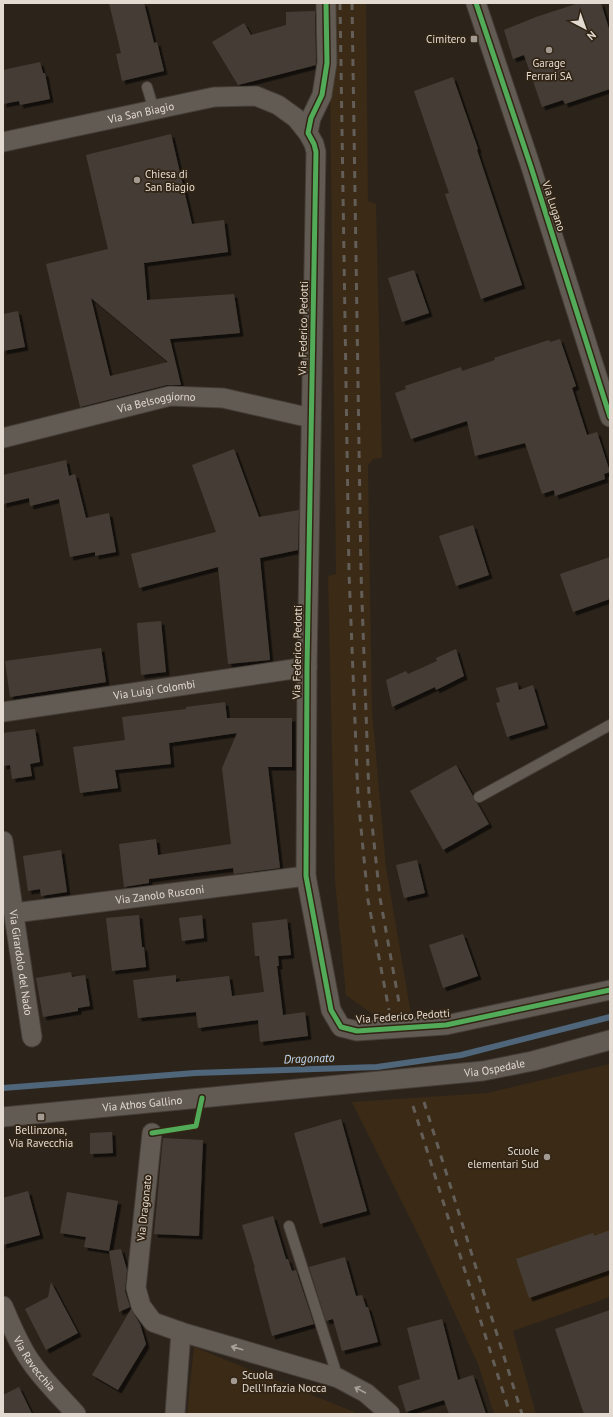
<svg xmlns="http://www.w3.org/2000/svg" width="613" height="1417" viewBox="0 0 613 1417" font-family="'PT Sans',sans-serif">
<defs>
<filter id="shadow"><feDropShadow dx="3.5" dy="3.5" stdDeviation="0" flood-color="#0009"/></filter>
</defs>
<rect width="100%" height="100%" fill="#2c241b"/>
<path fill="#3a2a16" d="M329,3H366L368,201L376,204L382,458L373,459L368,465L372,711L386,867L411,1014L379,1019L346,995L335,881L328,576L336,574Z
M610,1064V1297L513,1331L536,1414H494L478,1364L421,1240L352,1102L487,1093Z
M194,1347L359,1414H187Z"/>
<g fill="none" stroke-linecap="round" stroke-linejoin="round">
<path stroke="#4f6579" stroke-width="6" d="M3,1088L195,1073L377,1067L461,1055L610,1017"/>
</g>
<path fill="#453e35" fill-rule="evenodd" filter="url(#shadow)" d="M109,3H144L154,43L157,42L164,71L122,81L116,54L121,53Z
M579,3H601L610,32V89L565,104L563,100L542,107L524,55L513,59L504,30L536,17Z
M315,11L316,65L238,85L212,42L244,23L251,35L286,25V12Z
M40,62L43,73H45L50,99L20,105L19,101L3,104V70Z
M453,77L478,149L477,150L522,285L481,299L445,194L449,193L414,91Z
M171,134L192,224L224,220L228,252L144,263L147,300L234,294L240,333L170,339L181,385H167L80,407L46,264L108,249L86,155ZM91,298L168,362L110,376Z
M414,270L429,313L402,322L388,278Z
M18,311L25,347L3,351V314Z
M560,339L576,386L572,388L587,435L597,432L610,472L604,474L605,479L555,496L554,490L542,494L525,443L475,456L467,421L411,439L395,393L406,389L405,386L461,367L462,371L495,360L494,358L549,340L550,342Z
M234,449L259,517L299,510L298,550L260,558L270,660L228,664L218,567L139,588L131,554L216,532L192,465Z
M66,460L69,476L75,474L86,518L109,513L116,552L95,556V552L70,557L59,499L30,506L29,498L3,504V475Z
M473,525L489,575L456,586L439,536Z
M610,557V599L573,612L560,574Z
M161,621L166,672L141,675L137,623Z
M101,648L106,682L10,697L5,661Z
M456,649L464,676L436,690L435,687L392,707L386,680L406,671L408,674L437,661L436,658Z
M517,682L519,690L533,685L545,725L507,737L496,703L500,702L496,688Z
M225,702L227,718H292V767H268L280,868L234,874L233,868L149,879V883L124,887L119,844L156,839L158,855L231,844L222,768L237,733L169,743L171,764L115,770L118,788L80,793L73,747L125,740L122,717L186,709V707Z
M35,729L40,762L30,764L32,776L12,779L10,765L3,766V733Z
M456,765L473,796L474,800L477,803L489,824L443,850L410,791Z
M61,850L67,892L41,896L40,889L28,891L23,856Z
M417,860L425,893L404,898L396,865Z
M139,915L142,947H144L146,967L112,971L106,918Z
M202,915L204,938L182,941L179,918Z
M287,919L291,955L278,956L279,966H277L283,1015L305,1012L308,1036L260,1042L258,1020L198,1028L196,1012L138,1018L133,980L176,975V982L229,976L232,996L264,992L259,956H255L252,923Z
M463,934L478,976L443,988L429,945Z
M71,972L72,977L85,975L90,1006L78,1008V1011L43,1017L36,978Z
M341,1119L367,1211L320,1224L294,1133Z
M112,1132L113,1153L90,1154V1133Z
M163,1138L203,1140L199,1236L154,1234Z
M28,1191L40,1235L3,1245V1198Z
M67,1192L118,1201L109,1251L84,1247L86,1237L60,1233Z
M273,1216L286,1259H288L292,1271L296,1270L314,1324L272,1336L254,1268H255L242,1225Z
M610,1230V1270L529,1298L516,1259L593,1233L594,1236Z
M121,1249L127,1270L125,1291L130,1307L119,1312L109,1251Z
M345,1257L356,1296L362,1295L366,1307H368L378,1342L342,1351L333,1319L326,1321L309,1267Z
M51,1282L78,1333L46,1350L25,1309L48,1297Z
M131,1309L140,1324L146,1344L118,1390L92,1375Z
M610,1310V1414H584L555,1329Z
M442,1319L458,1380L473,1375L486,1414H449L444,1400L406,1412L398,1386L420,1379L407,1328Z
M19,1387L32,1414H3V1395Z"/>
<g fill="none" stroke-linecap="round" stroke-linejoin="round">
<g stroke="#453e37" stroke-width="12">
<path id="lane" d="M147,87L154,110
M479,797L610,725
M289,1226L338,1378"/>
</g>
<g stroke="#453e37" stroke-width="21">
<g id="street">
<path d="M476,3L531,167L610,417"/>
<path d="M308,133L311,118L322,95L327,63L326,3"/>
<path id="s1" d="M3,142L214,97L256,96L278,105L296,118L308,133L314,144L316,152L307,667L306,876L331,1010L341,1027L357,1031L446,1025L610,990"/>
<path id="s2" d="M3,438L170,396L223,398L311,418"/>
<path id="s3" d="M3,712L307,667"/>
<path id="s4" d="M3,841L32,1037"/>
<path id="s5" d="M14,913L306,876"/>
<path id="s6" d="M3,1117L483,1071L533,1061L610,1040"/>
<path d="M152,1133L136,1288L141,1306L153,1322L181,1332L338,1378L366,1393L390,1414"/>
<path id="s7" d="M3,1306C11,1325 19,1345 31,1362C44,1381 61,1397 76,1414"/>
<path d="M175,1414L181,1332"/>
</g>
</g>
<use href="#lane" stroke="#615b54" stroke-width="10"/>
<use href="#street" stroke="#615b54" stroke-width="19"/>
<path stroke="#635e57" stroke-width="3" stroke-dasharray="7 7" stroke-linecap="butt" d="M340,3L349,573L358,797L368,900L389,1010
M352,3L361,573L369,796L380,898L400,1008
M424,1102L522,1414
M413,1106L510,1414"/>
<g stroke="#322515" stroke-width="8">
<path id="cycleway" d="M326,3L327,63L322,95L311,118L308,133L314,144L316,152L307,667L306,876L331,1010L341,1027L357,1031L446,1025L610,990
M476,3L531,167L610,417
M152,1133L196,1126L202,1098"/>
</g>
<use href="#cycleway" stroke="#51ab58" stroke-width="5"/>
</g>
<defs><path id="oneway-shaft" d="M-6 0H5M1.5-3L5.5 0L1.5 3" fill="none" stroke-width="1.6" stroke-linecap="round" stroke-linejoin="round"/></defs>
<g stroke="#a8a199">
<use href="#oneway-shaft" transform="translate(237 1348) rotate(-164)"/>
<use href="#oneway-shaft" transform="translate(360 1390) rotate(-152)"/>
</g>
<g fill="#a39b91" stroke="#322515" stroke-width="1.5">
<rect x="470" y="35" width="8" height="8" rx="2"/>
<circle cx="549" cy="50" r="4"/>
<circle cx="137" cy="180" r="4"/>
<rect x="37" y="1113" width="8" height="8" rx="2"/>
<circle cx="547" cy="1157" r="4"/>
<circle cx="234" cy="1381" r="4"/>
</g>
<g text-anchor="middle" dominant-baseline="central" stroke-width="3.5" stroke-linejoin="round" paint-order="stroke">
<g font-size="11" fill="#e3dbd1" stroke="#322515" text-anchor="end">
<text x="466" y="39">Cimitero</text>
<text x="549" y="63" text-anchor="middle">Garage<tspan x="549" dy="13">Ferrari SA</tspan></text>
<text x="145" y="174" text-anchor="start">Chiesa di<tspan x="145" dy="13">San Biagio</tspan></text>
<text x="41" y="1130" text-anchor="middle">Bellinzona,<tspan x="41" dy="13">Via Ravecchia</tspan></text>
<text x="539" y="1151">Scuole<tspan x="539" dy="13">elementari Sud</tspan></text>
<text x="242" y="1375" text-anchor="start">Scuola<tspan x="242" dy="13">Dell'Infazia Nocca</tspan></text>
</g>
<g font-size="11" fill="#e3dbd1" stroke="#322515">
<text stroke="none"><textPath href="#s1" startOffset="141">Via San Biagio</textPath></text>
<text transform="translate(554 206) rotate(72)">Via Lugano</text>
<text transform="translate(303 328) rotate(-89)">Via Federico Pedotti</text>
<text stroke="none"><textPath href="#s2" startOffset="158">Via Belsoggiorno</textPath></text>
<text transform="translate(297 652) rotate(-89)">Via Federico Pedotti</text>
<text stroke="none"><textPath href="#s3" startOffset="153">Via Luigi Colombi</textPath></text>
<text stroke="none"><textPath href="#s5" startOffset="147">Via Zanolo Rusconi</textPath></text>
<text stroke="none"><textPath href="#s4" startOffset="123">Via Girardolo del Nado</textPath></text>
<text transform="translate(403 1016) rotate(-4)">Via Federico Pedotti</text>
<text stroke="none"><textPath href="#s6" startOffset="494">Via Ospedale</textPath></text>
<text stroke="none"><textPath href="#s6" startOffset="140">Via Athos Gallino</textPath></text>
<text transform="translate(144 1208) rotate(-84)">Via Dragonato</text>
<text stroke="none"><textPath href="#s7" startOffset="66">Via Ravecchia</textPath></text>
</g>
<g font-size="12" font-style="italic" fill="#c2ddf7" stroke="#322515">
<text transform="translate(309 1058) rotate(-2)">Dragonato</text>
</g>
</g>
<rect width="613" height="1417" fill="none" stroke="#e3dbd1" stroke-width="8"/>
<g transform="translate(585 28) rotate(139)" stroke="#322515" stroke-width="3" paint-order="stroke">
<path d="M0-3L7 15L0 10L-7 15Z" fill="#e3dbd1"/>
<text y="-6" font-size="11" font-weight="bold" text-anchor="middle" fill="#e3dbd1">N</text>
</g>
</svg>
